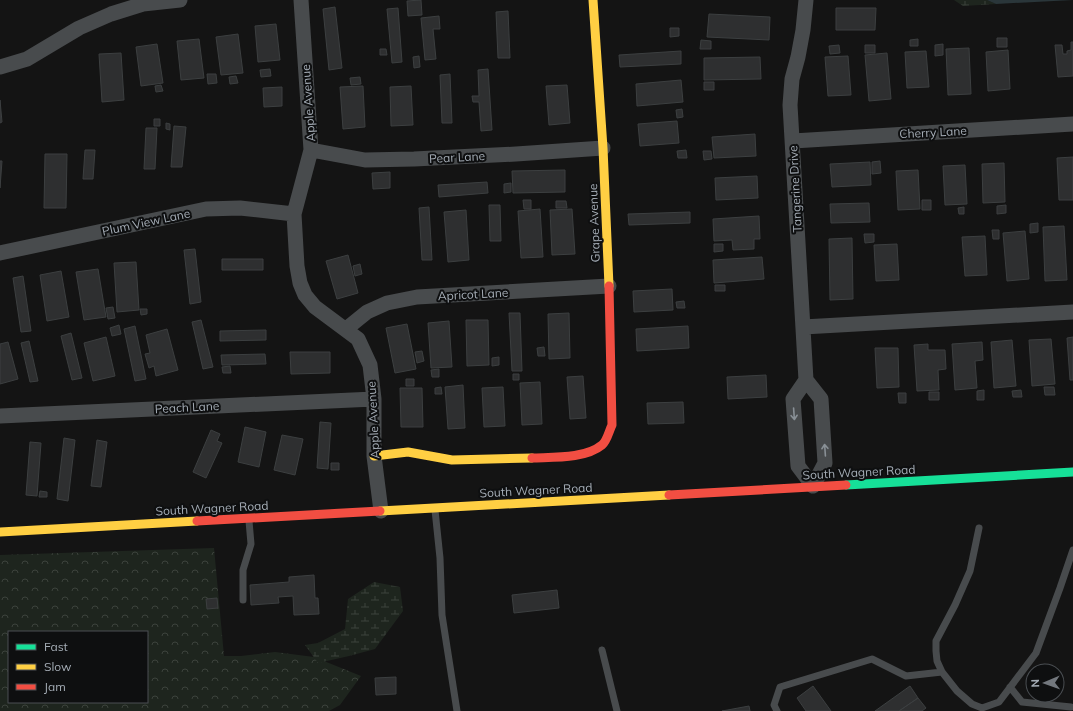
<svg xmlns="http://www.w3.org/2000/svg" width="1073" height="711" viewBox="0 0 1073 711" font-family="Mulish,sans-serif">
<defs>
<pattern id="forest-crowns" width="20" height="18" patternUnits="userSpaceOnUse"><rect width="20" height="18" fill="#1e251e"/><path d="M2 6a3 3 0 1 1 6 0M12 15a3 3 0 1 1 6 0" fill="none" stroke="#3c423c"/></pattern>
<pattern id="wetland-marsh" width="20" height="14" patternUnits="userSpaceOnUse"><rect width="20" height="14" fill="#1e251e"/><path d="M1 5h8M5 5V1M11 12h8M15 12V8" fill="none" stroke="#3c423c"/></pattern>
</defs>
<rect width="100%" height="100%" fill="#141414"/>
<path fill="url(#forest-crowns)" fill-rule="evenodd" d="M214,548L224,656H241L275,652L314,657L361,676L340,705L329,711H0V555ZM9,632H147V702H9Z"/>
<path fill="url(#wetland-marsh)" d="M954,0H987L996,4L963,6Z
M374,582L400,587L403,611L375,649L349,656L318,663L305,645L318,643L345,629L348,599Z"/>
<path fill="#2a363a" d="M987,0H1073L996,4Z"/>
<path fill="#2e2f30" stroke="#3c3f40" d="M421,0L422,15L408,16L407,1Z
M335,7L342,68L329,70L323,9Z
M398,8L402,62L392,63L387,9Z
M836,8H876L875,30H836Z
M508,11L510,58H498L496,12Z
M709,14L770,17L769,40L707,37Z
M439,16L440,29H433L436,59L425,60L421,18Z
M276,24L280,60L258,62L255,26Z
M670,28H679V36L670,37Z
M238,34L243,73L221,75L216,37Z
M997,38H1007V47H997Z
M199,39L204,78L181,80L177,41Z
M918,39V46H910V40Z
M701,40L711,41V49H700Z
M1071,42H1073V76L1058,77L1055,45H1062L1063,54H1067V51L1071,50Z
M157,44L163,83L141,86L136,47Z
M943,44V55L935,56V45Z
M839,45L840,53L830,54L829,46Z
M865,45H875V53H865Z
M969,48L971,94L948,95L946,49Z
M380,49H386L387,55H380Z
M1008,50L1010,89L988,91L986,52Z
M681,51V64L620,67L619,55Z
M926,51L929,87L907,88L905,52Z
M121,53L124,100L102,102L99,54Z
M887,53L891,99L869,101L865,55Z
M419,56L420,67L414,68L413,57Z
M848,56L851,95L828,96L825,57Z
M760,57L761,79L704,80V58Z
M270,69L271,76L261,77L260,70Z
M488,69L492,130L481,131L479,102H473L472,96H479L478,70Z
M207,74H216L217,83L208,84Z
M450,74L452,123H442L440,75Z
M236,76L238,83L230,84L229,77Z
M360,77L361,84L351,85L350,78Z
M681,80L683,102L637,106L636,84Z
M704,82H714V90H704Z
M161,85L163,91L156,92L155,86Z
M567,85L570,123L549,125L546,86Z
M363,86L365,127L343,129L340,87Z
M411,86L413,125L391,126L390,87Z
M282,87V106L264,107L263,88Z
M0,100L2,122L0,123Z
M682,109L683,117L677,118L676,110Z
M154,119H160V126H154Z
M677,121L679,143L640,146L638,124Z
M166,123L170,124V130L166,129Z
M174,126L186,127L182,167H171Z
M146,128H157L155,169H144Z
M755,134L756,156L714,158L712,137Z
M85,150H95L93,179H83Z
M686,150L687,158H678L677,151Z
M703,151H711L712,159L704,160Z
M45,154H67L66,208H44Z
M1073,157V200H1059L1057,158Z
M0,161H2L0,188Z
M880,161L881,173L872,174V162Z
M870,162L871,185L832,187L830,164Z
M1004,163L1005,202L983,203L982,164Z
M965,165L967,204L945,205L943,166Z
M565,170V192L513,193L512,171Z
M918,170L920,209L898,210L896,171Z
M390,172V188L373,189L372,173Z
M757,176L758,198L716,200L715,178Z
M487,182L488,193L439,197L438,185Z
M511,183V192L504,193V184Z
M523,200H531V209H524Z
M922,200H931V210H922Z
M556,201H566L567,208H556Z
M869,203L870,222L831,223L830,204Z
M489,205H500L501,241H490Z
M1006,205V213L997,214V206Z
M429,207L432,260H422L419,208Z
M964,207V214H959L958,208Z
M540,209L543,257L521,258L518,211Z
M572,209L575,254L552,255L550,210Z
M466,210L469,260L448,262L444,212Z
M690,212V223L629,225L628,214Z
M759,216L760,239H754V249L733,250L732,240L714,241L713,219Z
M1038,223V232L1030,233V224Z
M1064,226L1067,280L1045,281L1043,227Z
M992,230H999V239H993Z
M1025,231L1029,279L1007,281L1003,233Z
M864,234H874V242L865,243Z
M985,236L987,275L965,276L962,237Z
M852,238L853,299L830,300L829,239Z
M714,244H723V251L714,252Z
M897,244L899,280L876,281L874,245Z
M195,249L201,302L190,304L184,250Z
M348,255L358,293L337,299L326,261Z
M762,257L764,279L714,283L713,260Z
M222,259H263V270H222Z
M136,262L139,310L117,312L114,263Z
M360,264L362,274L355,276L353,266Z
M98,269L106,317L84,320L76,272Z
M61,271L69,317L47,321L40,275Z
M23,276L31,331L21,332L13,278Z
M715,285H725V291H715Z
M672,289L673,310L634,312L633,291Z
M684,301L685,308H677L676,302Z
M113,307L115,318L108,319L106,308Z
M140,309H147V314L141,315Z
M509,313H520L522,371H512Z
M569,313L570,358L549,359L548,314Z
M201,320L213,367L203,369L192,322Z
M466,320H488L489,365L467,366Z
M449,321L452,367L431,368L428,323Z
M407,324L416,369L395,373L386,328Z
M119,325L121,334L112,336L110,328Z
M135,326L146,379L135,381L124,329Z
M688,326L689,348L637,351L636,329Z
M167,329L178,370L156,376L154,366L149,368L145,354L150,353L146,335Z
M266,330V340L220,341V331Z
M71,333L82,378L72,380L61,336Z
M106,337L115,376L93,381L84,343Z
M1073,337V380H1070L1067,338Z
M1051,339L1055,384L1032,386L1029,340Z
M1012,340L1016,386L994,388L991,342Z
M29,341L38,381L30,382L21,343Z
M8,342L18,379L0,384V344Z
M982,342L983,360L975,361L977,388L955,390L952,344Z
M928,344V350H945L946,369L938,370L939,390L917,391L914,345Z
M544,347L545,356H538L537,348Z
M875,348H898L899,387L877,388Z
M422,351L424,361L417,363L415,352Z
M290,352H330V373L291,374Z
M265,354L266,364L222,365L221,355Z
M499,357V365L492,366V358Z
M230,366L231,373H223L222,367Z
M439,369V377H432L431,370Z
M513,374H519V380H513Z
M766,375L767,397L728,399L727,377Z
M583,376L586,418L570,419L567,377Z
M406,379H414V386H406Z
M540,382L542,424L522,425L520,383Z
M463,385L465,428L448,429L445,387Z
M441,387L442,394H435V388Z
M503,387L505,426L484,427L482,388Z
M1044,387H1054L1055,395H1045Z
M400,388H422L423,427H401Z
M984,390V400H977V391Z
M1021,390L1022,397H1013L1012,391Z
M929,392H939V400H929Z
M898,393H906V403H899Z
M683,402L684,423L648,424L647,403Z
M320,422L331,423L328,469L317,468Z
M245,427L266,432L259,467L238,462Z
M211,430L220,434L217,441L222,443L206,478L193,472Z
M282,435L303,439L295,475L274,470Z
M64,438L75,440L68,501L57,499Z
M97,440L107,442L101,487L91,486Z
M30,442L41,443L37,496L26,495Z
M331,463H339V470H331Z
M40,491L47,492V497H39Z
M314,575L315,598H318L319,614L294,615L293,596L278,597L279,603L251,605L250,585L289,582V577Z
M557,590L559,608L514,613L512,595Z
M217,598L218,608L207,609L206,599Z
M396,677V694L376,695L375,678Z
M813,686L831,711H806L797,698Z
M910,686L918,698L899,711H875Z
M918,698L926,708L922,711H899Z
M749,706L750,711H722Z"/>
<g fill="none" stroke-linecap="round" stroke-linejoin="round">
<path stroke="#484b4d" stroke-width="7" d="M435,510L440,558L442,615L457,711
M979,528L970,571L955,605L936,641V651L937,661L942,672L957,691L972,704L982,708L999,702L1036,653L1060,588L1073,550
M243,600V570L251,544L249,521
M602,650L617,711
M1010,687L1022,702L1071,707
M777,711L774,705L780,687L872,659L906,676L942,672"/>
<path stroke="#484b4d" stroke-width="15" d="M301,0L311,150L294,214L297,266L300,283L305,295L315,307L358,339L370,365L374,399V456L381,511
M806,0L803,30L798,57L792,79L790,105L806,380L821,399L825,463L813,486L798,466L793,399L806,380
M0,67L27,59L79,28L111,14L143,4L180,0
M793,141L1073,124
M311,150L365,160L414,159L516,154L603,148
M0,253L206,209L240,208L294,214
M803,327L1073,312
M346,329L367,312L387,303L417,297L609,286
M0,416L374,399"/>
<path stroke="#16e098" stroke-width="9" d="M846,485L1073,472"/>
<path stroke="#ffcf43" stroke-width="9" d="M593,0L603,148L609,286
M374,456L408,452L452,460L532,458
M380,511L669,495
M0,532L197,521"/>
<path stroke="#f24e42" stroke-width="9" d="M532,458C553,457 585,459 602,445C607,441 609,431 612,425L609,286
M669,495L846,485
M197,521L380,511"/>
</g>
<defs><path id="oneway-shaft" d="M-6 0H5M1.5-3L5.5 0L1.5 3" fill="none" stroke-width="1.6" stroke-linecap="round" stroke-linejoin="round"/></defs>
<g stroke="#899096">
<use href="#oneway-shaft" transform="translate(794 414) rotate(86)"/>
<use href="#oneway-shaft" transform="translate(825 450) rotate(-94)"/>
</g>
<g text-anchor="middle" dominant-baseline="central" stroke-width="4" stroke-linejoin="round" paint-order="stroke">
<g font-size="12" fill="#a5adb6" stroke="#0e0f10">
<text transform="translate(308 103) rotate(-94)">Apple Avenue</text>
<text transform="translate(933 132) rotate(-3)">Cherry Lane</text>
<text transform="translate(457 157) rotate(-3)">Pear Lane</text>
<text transform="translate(795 189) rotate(-93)">Tangerine Drive</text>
<text transform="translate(146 222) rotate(-12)">Plum View Lane</text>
<text transform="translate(594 223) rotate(-92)">Grape Avenue</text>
<text transform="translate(473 294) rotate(-3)">Apricot Lane</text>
<text transform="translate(187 407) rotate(-3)">Peach Lane</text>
<text transform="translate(373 420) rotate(-93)">Apple Avenue</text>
<text transform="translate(859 472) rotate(-3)">South Wagner Road</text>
<text transform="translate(536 490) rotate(-3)">South Wagner Road</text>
<text transform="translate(212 508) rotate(-3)">South Wagner Road</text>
</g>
</g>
<rect x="8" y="631" width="140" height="72" fill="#0e0f10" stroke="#4a4e52"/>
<rect x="16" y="644" width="20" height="6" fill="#16e098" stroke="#4a4e52"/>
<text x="44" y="651" font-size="12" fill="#a5adb6">Fast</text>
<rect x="16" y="664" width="20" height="6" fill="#ffcf43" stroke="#4a4e52"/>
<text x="44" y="671" font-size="12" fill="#a5adb6">Slow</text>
<rect x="16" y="684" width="20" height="6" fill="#f24e42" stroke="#4a4e52"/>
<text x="44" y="691" font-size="12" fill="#a5adb6">Jam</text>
<g transform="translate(1045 683) rotate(268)"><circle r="19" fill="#0e0f10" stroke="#4a4e52"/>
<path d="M0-3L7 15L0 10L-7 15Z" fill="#72777d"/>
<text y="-6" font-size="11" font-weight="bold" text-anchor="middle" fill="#a5adb6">N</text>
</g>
</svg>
